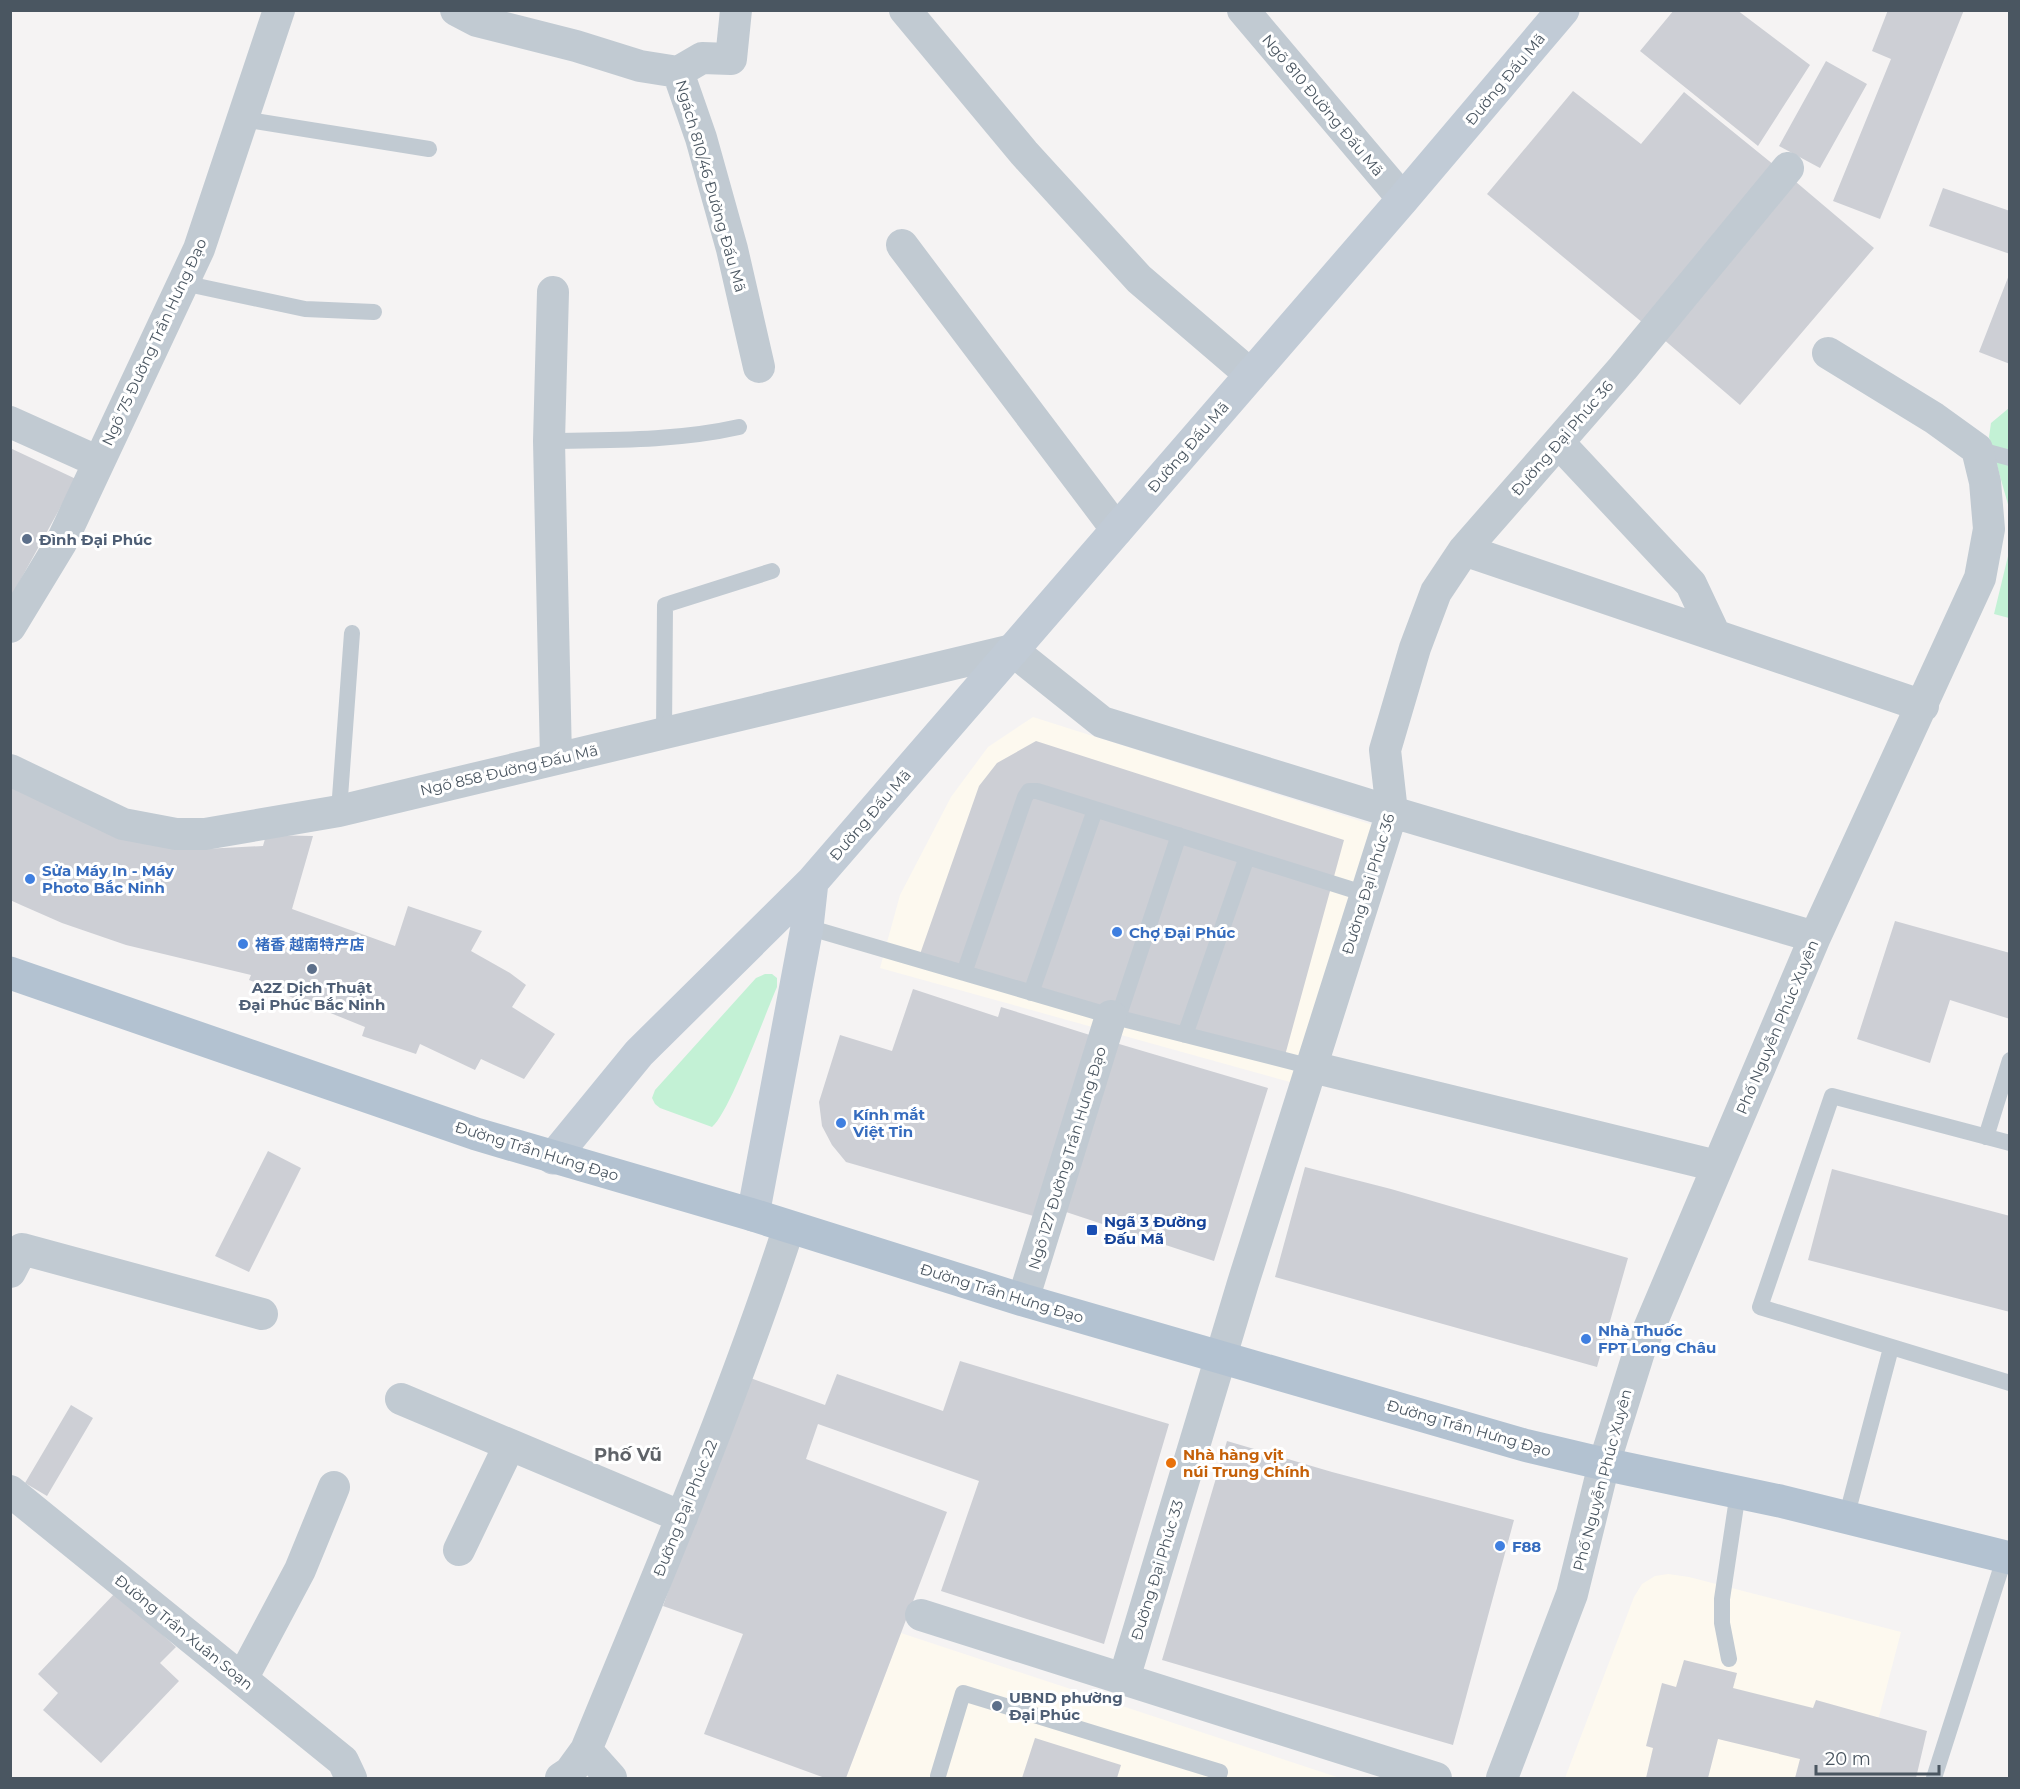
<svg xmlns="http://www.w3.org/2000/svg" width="2020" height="1789" viewBox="0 0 2020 1789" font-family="Montserrat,'Noto Sans SC',sans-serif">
<rect width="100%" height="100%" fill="#f5f3f3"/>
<path fill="#fdf9ef" d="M1033,717L1376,826L1301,1085L880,968L900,895L951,797L988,747Z
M1668,1574L1689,1577L1901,1632L1863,1778H1565L1634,1597L1642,1584L1655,1576Z
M901,1633L1340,1778H846Z"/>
<path fill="#c3f1d5" d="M2009,408V508L1989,437L1991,423Z
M2009,552L2010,618H2009L1994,614Z
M765,974H772L777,978V987C766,1012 729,1114 712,1127L660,1108L655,1104L652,1098L655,1090L756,978Z"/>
<path fill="#cdcfd5" d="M1674,10H1737L1810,65L1758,146L1640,51Z
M1888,10H1964L1880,219L1833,201L1891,59L1872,51Z
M1826,61L1867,84L1820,168L1779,146Z
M1573,91L1641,144L1684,92L1774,165L1643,323L1487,194Z
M1796,182L1874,248L1740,405L1662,338Z
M1943,188L2010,211V254L1929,226Z
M2009,275H2010V364L1979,352Z
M10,448L76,479L10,599Z
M1036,741L1344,840L1284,1059L919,957L979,786L997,763Z
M10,774L204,849L263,846L266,835L313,836L292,909L395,946L408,906L482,931L471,951L510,973L526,985L512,1007L555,1034L524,1079L481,1059L475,1070L420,1044L416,1054L362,1036L365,1027L249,980L251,975L126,945L62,923L21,905L10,900Z
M1895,921L2010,953V1019L1950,1000L1930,1063L1857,1039Z
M913,989L998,1017L1001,1007L1093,1036L1037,1217L846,1162L832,1145L822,1126L819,1102L840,1035L892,1051Z
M1109,1041L1268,1088L1214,1261L1057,1209Z
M268,1151L301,1168L249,1272L215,1256Z
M1305,1167L1391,1189L1628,1258L1597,1367L1275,1277Z
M1832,1169L2010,1216V1312L1808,1260Z
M960,1361L1169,1424L1104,1644L941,1591L979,1481L818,1424L806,1459L947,1512L846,1778H825L704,1734L743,1634L663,1606L745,1376L825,1405L837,1374L943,1411Z
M71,1405L93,1418L47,1496L25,1483Z
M1227,1441L1332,1472L1514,1520L1453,1745L1162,1660Z
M116,1592L176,1647L160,1663L179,1681L101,1763L43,1710L58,1693L38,1674Z
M1684,1660L1737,1673L1733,1688L1813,1708L1816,1700L1927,1731L1916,1778H1795L1800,1759L1718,1739L1708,1778H1646L1653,1748L1646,1746L1662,1683L1676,1687Z
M1035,1738L1121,1765L1117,1778H1022Z"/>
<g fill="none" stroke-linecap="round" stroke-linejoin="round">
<path stroke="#c1cad2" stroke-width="16" d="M243,119L429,149
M183,283L305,309L374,312
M549,441C612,440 677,441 739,427
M1977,449L2010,458
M664,733L665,605L772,571
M339,811L352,633
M807,927L1111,1016L1312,1067
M964,973L1025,797L1029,791H1037L1366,894
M1031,993L1095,810
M1118,1018L1179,835
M1185,1035L1247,857
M1986,1137L2010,1060
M2010,1143L1832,1096L1760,1307L2010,1383
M1846,1518L1891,1348
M1729,1659L1722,1623V1599L1738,1492
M938,1776L963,1693L1220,1772L1218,1778
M1934,1778L2005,1556"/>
<path stroke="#c1cad2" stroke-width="32" d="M456,10L477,21L576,46L640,66L678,72
M736,10L731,59L702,58L678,72L701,138L732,249L759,367
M905,10L1024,153L1139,279L1251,375
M1243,10L1403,199
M902,245L1117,530
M553,292L549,441L556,759
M10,422L99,462
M1559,443L1691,584L1715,635
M1464,550L1923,706
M10,627L61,543L199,249L279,10
M10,770L123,824L176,834H205L339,811L1012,650L1102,722L1392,812L1815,937
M1312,1067L1717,1166
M10,1272L22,1249L262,1314
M1023,1300L1111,1016
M401,1399L682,1517
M10,1491L343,1761L351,1778
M459,1550L509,1446
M921,1615L1436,1778
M242,1679L300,1570L334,1487
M1124,1679L1243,1283L1392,812L1385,750L1415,648L1436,592L1464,550L1623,368L1788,168
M586,1750L611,1778
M561,1778L570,1772L586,1750C657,1577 731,1405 789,1227
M1502,1778L1572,1594L1604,1464L1639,1352L1815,937L1980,578L1989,529L1985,482L1977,449L1934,418L1828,353"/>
<path stroke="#c1cbd6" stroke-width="33" d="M553,1158L639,1053L812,882L1403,199L1563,10
M753,1215L807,927L812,882"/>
<path stroke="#b3c2d1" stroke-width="33" d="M10,973L476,1134L753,1215L1023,1300L1524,1445L1604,1464L1780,1501L2010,1558"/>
</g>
<g fill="#5c6f8a" stroke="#fff" stroke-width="2">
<circle cx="27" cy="539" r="6"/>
<circle cx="312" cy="969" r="6"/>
<circle cx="997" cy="1706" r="6"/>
</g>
<g fill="#3f7fe0" stroke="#fff" stroke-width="2">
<circle cx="30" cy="879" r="6"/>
<circle cx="1117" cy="932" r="6"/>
<circle cx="243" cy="944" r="6"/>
<circle cx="841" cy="1123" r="6"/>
<circle cx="1586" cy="1339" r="6"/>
<circle cx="1500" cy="1546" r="6"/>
</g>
<rect fill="#1a4fb4" stroke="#fff" stroke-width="2" x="1086" y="1224" width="12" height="12" rx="3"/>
<circle fill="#e8710a" stroke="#fff" stroke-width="2" cx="1171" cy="1463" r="6"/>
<g text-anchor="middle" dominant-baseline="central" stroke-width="6" stroke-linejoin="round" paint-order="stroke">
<g font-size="15" fill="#4a5661" stroke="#fff">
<text transform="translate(1505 79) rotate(-50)">Đường Đấu Mã</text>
<text transform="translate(1323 105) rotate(50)">Ngõ 810 Đường Đấu Mã</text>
<text transform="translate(711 186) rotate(74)">Ngách 810/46 Đường Đấu Mã</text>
<text transform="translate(154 342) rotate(-65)">Ngõ 75 Đường Trần Hưng Đạo</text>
<text transform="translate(1562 438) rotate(-49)">Đường Đại Phúc 36</text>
<text transform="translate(1188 447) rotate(-49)">Đường Đấu Mã</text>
<text transform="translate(509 770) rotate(-13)">Ngõ 858 Đường Đấu Mã</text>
<text transform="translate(870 815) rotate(-49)">Đường Đấu Mã</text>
<text transform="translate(1368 884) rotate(-73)">Đường Đại Phúc 36</text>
<text transform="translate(1777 1027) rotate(-67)">Phố Nguyễn Phúc Xuyên</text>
<text transform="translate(537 1151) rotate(17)">Đường Trần Hưng Đạo</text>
<text transform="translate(1067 1158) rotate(-73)">Ngõ 127 Đường Trần Hưng Đạo</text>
<text transform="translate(1002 1293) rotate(17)">Đường Trần Hưng Đạo</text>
<text transform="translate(1469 1428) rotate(16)">Đường Trần Hưng Đạo</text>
<text transform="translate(1602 1480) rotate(-75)">Phố Nguyễn Phúc Xuyên</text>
<text transform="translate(685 1508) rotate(-68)">Đường Đại Phúc 22</text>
<text transform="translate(1157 1570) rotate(-73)">Đường Đại Phúc 33</text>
<text transform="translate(184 1632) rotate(39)">Đường Trần Xuân Soạn</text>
</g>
<g font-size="15" font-weight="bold" fill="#4e5e75" stroke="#fff" text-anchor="start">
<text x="39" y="539">Đình Đại Phúc</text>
<text x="312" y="987" text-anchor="middle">A2Z Dịch Thuật<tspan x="312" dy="17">Đại Phúc Bắc Ninh</tspan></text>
<text x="1009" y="1697">UBND phường<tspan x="1009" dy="17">Đại Phúc</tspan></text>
</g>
<g font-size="15" font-weight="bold" fill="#366cbe" stroke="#fff" text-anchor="start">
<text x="42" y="870">Sửa Máy In - Máy<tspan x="42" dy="17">Photo Bắc Ninh</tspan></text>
<text x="1129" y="932">Chợ Đại Phúc</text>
<text x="255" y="944">褚香 越南特产店</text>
<text x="853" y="1114">Kính mắt<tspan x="853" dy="17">Việt Tin</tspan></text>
<text x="1598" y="1330">Nhà Thuốc<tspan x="1598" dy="17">FPT Long Châu</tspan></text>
<text x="1512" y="1546">F88</text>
</g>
<g font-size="15" font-weight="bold" fill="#164399" stroke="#fff" text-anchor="start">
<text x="1104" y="1221">Ngã 3 Đường<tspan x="1104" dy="17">Đấu Mã</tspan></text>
</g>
<g font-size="15" font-weight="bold" fill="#c56008" stroke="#fff" text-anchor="start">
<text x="1183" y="1454">Nhà hàng vịt<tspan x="1183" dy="17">núi Trung Chính</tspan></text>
</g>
<g font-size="18" font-weight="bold" fill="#5f6368" stroke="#fff">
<text x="628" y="1455">Phố Vũ</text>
</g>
</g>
<rect width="2020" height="1789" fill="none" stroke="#4a5661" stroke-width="24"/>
<path d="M1816 1765v9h123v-9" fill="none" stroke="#4a5661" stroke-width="3"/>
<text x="1825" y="1765" font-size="18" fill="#4a5661" stroke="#ffffff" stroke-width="4.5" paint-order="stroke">20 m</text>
</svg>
